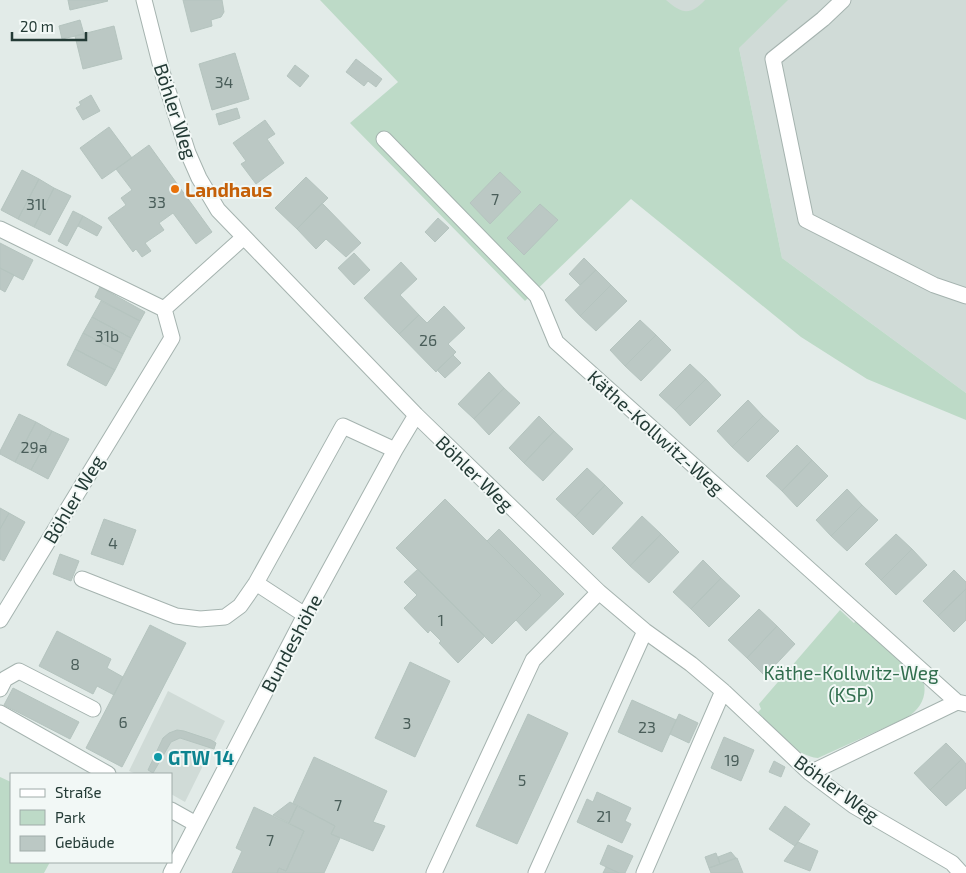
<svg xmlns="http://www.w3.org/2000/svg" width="966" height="873" viewBox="0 0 966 873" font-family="'Exo 2',sans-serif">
<rect width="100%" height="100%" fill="#e2ebe8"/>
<path fill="#d0dbd7" d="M637,0H966V393L782,258L739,48Z
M168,691L225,721L185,802L171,794V774H136L129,771Z"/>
<path fill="#bddac7" d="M320,0H666C682,14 690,16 705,0H788L739,48L782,258L966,393V420L867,379L801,337L631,199L525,301L350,123L398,82Z
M840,610L854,623L856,621C872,633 887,645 902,657C908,662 916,667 920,672C930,691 923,708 906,718L818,758C793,755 775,730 757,713L761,709L759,704Z
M0,777L11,782V862H50L44,873H0Z"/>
<path fill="#bbc8c4" stroke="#b5c4bf" d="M68,0H107L108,1L70,10Z
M183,0H222L224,12L221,17L211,20L212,26L191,32Z
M80,20L84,34L62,39L59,26Z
M114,26L122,59L83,69L75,36Z
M235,53L249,99L212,110L199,64Z
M356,59L382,79L376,87L368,81L364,86L346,72Z
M295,65L309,76L300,87L287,76Z
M91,95L100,111L83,120L76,108L81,105L79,102Z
M237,108L240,118L219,125L216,114Z
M265,120L275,134L267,139L284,163L256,184L241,164L246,161L233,143Z
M109,127L132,158L102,179L80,148Z
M149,145L212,232L196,244L173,213L159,223L164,230L145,243L151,251L142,257L136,249L133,252L108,218L126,205L121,198L132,190L116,169Z
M22,170L39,179L18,219L1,210Z
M500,172L521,192L490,224L470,203Z
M306,177L328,198L297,229L275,208Z
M39,179L54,188L34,227L18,219Z
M54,188L71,196L50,235L34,227Z
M322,203L361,243L346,257L326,239L316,249L297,229Z
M540,204L558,220L524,255L507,238Z
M73,211L83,216L67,246L58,241Z
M83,216L102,227L97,236L78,226Z
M438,218L449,228L435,242L425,232Z
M0,243L33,260L23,280L0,268Z
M354,253L370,270L354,285L338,268Z
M584,258L596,270L580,285L569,274Z
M401,262L417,279L400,295L419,315L399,334L364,298Z
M0,268L14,275L5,292L0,289Z
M596,270L611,285L580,316L565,300Z
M611,285L627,301L596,331L580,316Z
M100,287L145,312L140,321L95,297Z
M101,301L140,321L131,338L92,317Z
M444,306L465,328L448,344L456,352L436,372L399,334L419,315L427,323Z
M92,317L131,338L123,354L83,333Z
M640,320L656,335L625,366L610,350Z
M83,333L123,354L115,370L75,349Z
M656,335L671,350L641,381L625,366Z
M75,349L115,370L106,386L67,365Z
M453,355L461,363L445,378L437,370Z
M690,364L706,379L675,410L659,395Z
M489,372L504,388L474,419L458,404Z
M706,379L721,395L690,426L675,410Z
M504,388L520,403L489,435L474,419Z
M748,400L763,416L732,447L717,431Z
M19,414L36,422L15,462L0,454V451Z
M539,416L554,431L524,463L509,448Z
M763,416L779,431L748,462L732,447Z
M36,422L52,431L31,470L15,462Z
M52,431L69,439L48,479L31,470Z
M554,431L573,449L543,481L524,463Z
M797,445L812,460L782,491L766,476Z
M812,460L828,476L797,507L782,491Z
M587,468L605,485L575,517L556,499Z
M605,485L623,503L593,535L575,517Z
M847,489L862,505L831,536L816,520Z
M445,499L541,595L492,644L396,548Z
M862,505L878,520L847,551L831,536Z
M0,508L9,513L0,529Z
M9,513L25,522L4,561L0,559V529Z
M642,516L661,534L630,566L612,548Z
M104,519L136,530L123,565L91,554Z
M499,529L564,594L526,631L516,620L541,595L487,541Z
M661,534L679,552L649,583L630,566Z
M896,534L912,549L881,580L865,564Z
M912,549L927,565L896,595L881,580Z
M60,554L79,561L71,581L53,574Z
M703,560L721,578L691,609L673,592Z
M418,569L485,636L458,663L439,643L441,641L430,630L428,633L404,608L417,595L404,582Z
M954,570L966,582V589L938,616L923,601Z
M721,578L740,596L709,627L691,609Z
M966,589V620L954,632L938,616Z
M759,609L777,626L747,658L728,640Z
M150,625L186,643L122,767L86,748Z
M777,626L795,644L765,676L747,658Z
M57,631L111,659L107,668L123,677L114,695L97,686L93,694L39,666Z
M410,662L450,681L415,757L375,738Z
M13,688L79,722L70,739L4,705Z
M632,700L676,720L662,752L618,732Z
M528,714L568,733L517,844L476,826Z
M679,714L698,723L689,743L670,734Z
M177,730L184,731L211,740L216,743L214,749L180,738L171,742L153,773L148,770L163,738L169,733Z
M724,737L754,750L741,781L711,768Z
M946,743L962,759L930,790L914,773Z
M314,757L387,791L373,822L385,826L373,851L331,834L335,826L293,803Z
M962,759L966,764V788L946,806L930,790Z
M774,761L785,767L781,777L769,772Z
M597,792L631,808L625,821L631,824L622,843L577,822L587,799L593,802Z
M290,802L297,806L289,823L273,815Z
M297,806L335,826L331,834L340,838L324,873H277L279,868L286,871L304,831L289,823Z
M785,806L810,824L795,846L769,829Z
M254,807L304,831L286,871L279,868L277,873H232L242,851L236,848Z
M798,842L818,851L810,871L784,861Z
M608,845L633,856L625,873H619L600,864Z
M731,852L736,858L720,864L718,857Z
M716,853L720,864L709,868L705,857Z
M737,858L743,873H711L709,868Z
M606,867L619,873H603Z"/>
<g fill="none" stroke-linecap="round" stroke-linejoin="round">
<g stroke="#a5b3af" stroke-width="17">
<path id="minor" d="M144,0L163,75L188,153L199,178L218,210L416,415L599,592L645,631L691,664L723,691L810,773L854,806L952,863L961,873
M843,0L823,19L773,59L806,220L934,285L966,296
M384,139L537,296L556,342L957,702L966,704
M0,229L164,309
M82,579L176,616L200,619L225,617L240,606L256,583L343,426L395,450
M256,583L305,615
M0,620L172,338L164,309L244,237
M0,689L5,679L19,671L93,709
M0,713L108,774
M810,773L957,702
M171,810L196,824
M171,873L305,615L395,450L416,415
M434,873L533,660L599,592
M536,873L645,631
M644,873L723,691"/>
</g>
<use href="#minor" stroke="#fff" stroke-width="15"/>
</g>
<circle fill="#e8710a" stroke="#f2f8f6" stroke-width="2" cx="175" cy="189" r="5"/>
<circle fill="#0f9aa8" stroke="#f2f8f6" stroke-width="2" cx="158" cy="757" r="5"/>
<g text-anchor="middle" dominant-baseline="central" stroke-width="4" stroke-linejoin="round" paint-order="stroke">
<g font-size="16" fill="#4a5e5a">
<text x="224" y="81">34</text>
<text x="495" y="198">7</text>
<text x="157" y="201">33</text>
<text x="36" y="203">31l</text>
<text x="107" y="335">31b</text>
<text x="428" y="339">26</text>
<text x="34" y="446">29a</text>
<text x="113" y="542">4</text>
<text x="441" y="619">1</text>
<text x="75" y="663">8</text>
<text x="123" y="721">6</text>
<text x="407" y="722">3</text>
<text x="647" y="726">23</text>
<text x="732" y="759">19</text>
<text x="522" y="779">5</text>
<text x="338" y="804">7</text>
<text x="604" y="815">21</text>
<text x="270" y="839">7</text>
</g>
<g font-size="19" fill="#243b36" stroke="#f2f8f6">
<text transform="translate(176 111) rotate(72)">Böhler Weg</text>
<text transform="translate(656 432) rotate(42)">Käthe-Kollwitz-Weg</text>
<text transform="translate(475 473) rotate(44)">Böhler Weg</text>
<text transform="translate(73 499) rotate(-59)">Böhler Weg</text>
<text transform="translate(291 643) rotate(-62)">Bundeshöhe</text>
<text transform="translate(837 788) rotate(36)">Böhler Weg</text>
</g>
<g font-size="19" font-weight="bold" fill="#c56008" stroke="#f2f8f6" text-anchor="start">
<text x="185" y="189">Landhaus</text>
</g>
<g font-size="19" fill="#316e4e" stroke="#f2f8f6">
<text x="851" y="672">Käthe-Kollwitz-Weg<tspan x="851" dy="22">(KSP)</tspan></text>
</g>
<g font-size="19" font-weight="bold" fill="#0d838f" stroke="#f2f8f6" text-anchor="start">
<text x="168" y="757">GTW 14</text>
</g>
</g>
<rect x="10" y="773" width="162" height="90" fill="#f2f8f6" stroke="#a0aca9"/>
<rect x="20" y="789" width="25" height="8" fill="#ffffff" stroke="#a0aca9"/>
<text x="55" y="798" font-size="15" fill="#243b36">Straße</text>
<rect x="20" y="810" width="25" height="15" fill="#bddac7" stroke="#a0aca9"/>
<text x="55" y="823" font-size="15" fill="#243b36">Park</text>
<rect x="20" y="836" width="25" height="15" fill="#bbc8c4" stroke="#a0aca9"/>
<text x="55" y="848" font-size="15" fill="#243b36">Gebäude</text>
<path d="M12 32v8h74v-8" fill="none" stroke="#243b36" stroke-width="2.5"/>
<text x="20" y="32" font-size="15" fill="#243b36" stroke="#f2f8f6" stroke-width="4" paint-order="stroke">20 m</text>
</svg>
